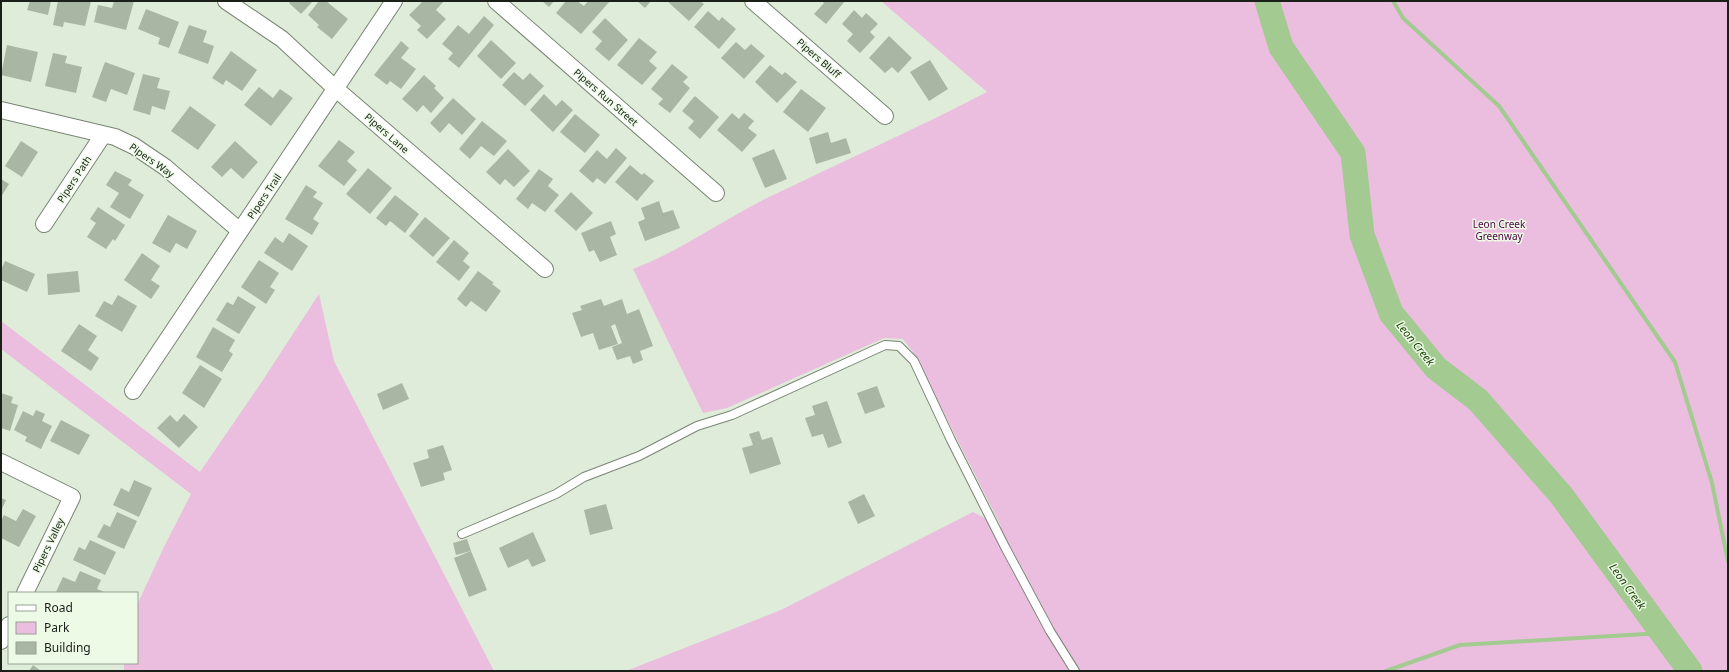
<svg xmlns="http://www.w3.org/2000/svg" width="1729" height="672" viewBox="0 0 1729 672" font-family="'Noto Sans',sans-serif">
<rect width="100%" height="100%" fill="#deecd9"/>
<path fill="#ebbedf" d="M881,1H1728V671H626L781,610L973,512L1001,526L913,352L903,339L884,338L727,408L703,413L633,269C680,251 720,222 765,199C839,163 914,130 987,92Z
M319,294L334,361L494,671H124V663H137V605L164,547L191,494L1,349V321L200,472L259,386Z"/>
<g fill="none" stroke-linecap="round" stroke-linejoin="round">
<path stroke="#a2ca91" stroke-width="4" d="M1393,1L1403,18L1499,106L1675,362L1712,483L1728,561
M1386,671L1460,645L1662,633"/>
<path stroke="#a2ca91" stroke-width="25" d="M1267,1L1281,47L1353,153L1362,235L1391,313L1436,368L1478,400L1561,495L1690,671"/>
</g>
<path fill="#a9b6a3" d="M30,1H51L48,15L27,10Z
M58,1H91L85,26L64,22L63,27L53,25Z
M114,1H134L126,30L94,22L98,5L112,8Z
M291,1H313L301,14L289,3Z
M319,1H326L348,19L332,39L317,27L319,25L308,15Z
M423,1H444L436,10L446,19L427,39L417,30L421,26L409,15Z
M542,1H554L549,7Z
M566,1H577L584,6L588,1H610L581,34L556,13Z
M637,1H651L645,8Z
M667,1H700L704,4L689,21Z
M821,1H845L826,24L814,14L824,3Z
M146,9L179,22L169,48L158,44L160,38L138,29Z
M854,10L862,18L866,13L878,24L870,32L875,37L860,53L847,41L853,34L842,24Z
M708,11L719,21L722,17L736,29L719,49L694,27Z
M484,16L494,25L459,68L448,59L453,53L442,44L458,25L469,34Z
M605,18L628,40L609,61L595,49L602,41L592,32Z
M189,25L207,31L203,42L214,46L208,64L178,53Z
M889,36L912,58L898,73L892,67L885,73L869,58Z
M639,38L657,52L649,61L657,68L642,85L617,65Z
M491,40L516,63L501,79L477,56Z
M401,41L409,48L401,58L416,69L401,89L390,81L387,85L374,75Z
M736,42L745,50L751,44L765,56L744,79L721,58Z
M7,45L38,52L31,82L1,75Z
M231,51L257,70L242,91L226,80L223,85L212,78Z
M53,53L67,56L65,63L82,67L76,93L45,86Z
M930,60L948,89L929,101L910,72Z
M105,62L135,73L127,95L111,89L106,102L92,97Z
M672,64L688,77L683,82L690,88L670,113L658,104L663,99L651,89Z
M770,65L782,75L785,72L797,82L777,103L755,82Z
M514,72L523,80L530,73L544,86L525,106L502,85Z
M143,74L160,78L157,88L170,91L165,110L152,106L150,115L133,110Z
M424,75L436,86L434,88L444,98L431,113L423,105L417,112L402,99Z
M259,87L273,98L280,89L293,98L271,126L244,105Z
M801,89L826,108L808,132L783,112Z
M544,94L556,106L562,100L573,110L553,132L530,110Z
M695,96L719,117L700,139L688,128L694,121L682,111Z
M453,98L476,119L462,135L449,123L440,133L430,123Z
M190,106L216,125L198,150L171,131Z
M732,113L739,119L744,113L754,121L748,128L757,135L742,152L717,130Z
M575,114L600,135L585,153L560,132Z
M482,121L507,141L494,156L481,146L470,159L459,149Z
M828,132L831,143L846,138L851,153L816,164L809,138Z
M339,140L355,152L347,161L357,170L344,186L318,166Z
M21,141L38,152L22,177L5,166Z
M235,141L258,162L243,179L231,168L222,177L211,167Z
M616,148L627,158L605,184L597,178L593,183L579,171L597,150L607,159Z
M508,149L530,171L514,187L505,179L500,185L486,172Z
M774,149L787,179L765,188L752,158Z
M630,165L642,175L644,173L654,181L637,201L615,182Z
M368,168L392,188L370,214L346,194Z
M539,169L553,179L548,186L559,195L545,212L532,203L528,209L516,199Z
M115,171L132,180L128,185L144,195L130,219L110,207L119,193L106,185Z
M1,179L9,184L1,197Z
M306,185L317,192L313,197L323,203L313,219L319,223L312,235L285,219Z
M571,192L593,213L576,231L554,211Z
M395,195L419,214L405,233L390,221L386,226L376,218Z
M659,201L663,213L673,210L680,228L645,241L638,222L645,219L641,208Z
M98,207L125,225L115,241L113,239L106,249L87,237L96,223L90,219Z
M168,215L197,231L187,249L176,243L170,253L152,243Z
M425,217L450,238L433,257L409,236Z
M611,221L616,234L610,237L617,255L600,262L594,250L589,252L581,233Z
M289,233L308,246L292,271L264,253L275,237L283,243Z
M454,240L469,253L463,261L470,267L459,281L436,262Z
M142,253L160,266L151,280L160,286L151,299L124,280Z
M259,260L279,273L270,287L275,290L266,304L241,287Z
M5,261L35,274L27,292L1,280V270Z
M78,271L80,292L48,295L47,274Z
M478,271L494,283L492,284L501,291L486,312L471,301L466,307L457,299Z
M118,295L137,306L122,332L95,316L104,301L112,305Z
M238,296L256,307L239,334L216,320L227,302L233,305Z
M601,299L604,306L622,299L627,314L639,309L653,346L640,351L643,360L633,364L630,356L617,360L612,347L622,343L615,324L611,326L618,344L599,350L593,333L581,337L572,313L582,310L580,306Z
M79,324L97,336L88,350L99,358L91,371L61,351Z
M213,327L235,340L229,351L233,354L222,372L196,357Z
M200,365L222,379L204,408L182,393Z
M402,383L409,399L383,410L377,394Z
M877,386L885,407L865,414L857,393Z
M1,393L13,397L11,403L18,405L10,431L1,428Z
M827,401L842,443L828,448L823,434L812,437L805,418L815,415L812,406Z
M36,410L45,414L42,421L52,426L41,449L25,441L27,437L14,430L23,411L33,416Z
M184,414L198,427L179,448L157,428L170,415L177,422Z
M61,420L90,435L79,455L50,441Z
M759,431L762,440L772,437L781,464L750,474L742,448L753,445L749,434Z
M443,445L452,470L443,473L445,480L421,487L413,463L429,458L427,450Z
M134,480L152,488L139,517L113,505L121,488L129,492Z
M864,494L875,516L858,524L848,502Z
M1,498L6,500L1,511Z
M606,504L613,529L590,535L584,510Z
M23,509L36,516L19,547L1,538V521L4,515L16,521Z
M117,512L137,521L124,549L97,537L104,524L110,527Z
M533,532L546,561L532,567L528,559L508,568L499,548Z
M467,539L471,551L456,555L453,543Z
M90,540L116,552L105,575L73,560L79,547L85,550Z
M471,551L487,590L469,597L454,558Z
M80,571L101,580L97,589L107,593H60L56,592L63,577L75,582Z
M33,665L41,671H29Z"/>
<g fill="none" stroke-linecap="round" stroke-linejoin="round">
<g stroke="#798574" stroke-width="10">
<path id="service" d="M462,534L556,494L584,477L639,456L697,426L732,415L885,345L899,346L914,361L951,440L1005,547L1050,631L1075,671"/>
</g>
<g stroke="#798574" stroke-width="18">
<path id="minor" d="M226,1L282,39L336,89L545,269
M496,1L716,193
M753,1L885,116
M1,110L115,137L134,146L165,167L240,231
M44,224L103,135
M133,391L394,1
M1,462L72,497L25,593
M1,641L9,625"/>
</g>
<use href="#service" stroke="#fff" stroke-width="8"/>
<use href="#minor" stroke="#fff" stroke-width="16"/>
</g>
<g text-anchor="middle" dominant-baseline="central" stroke-width="3" stroke-linejoin="round" paint-order="stroke">
<g font-size="10" fill="#1a1f18" stroke="#ecfae6">
<text transform="translate(819 58) rotate(41)">Pipers Bluff</text>
<text transform="translate(606 97) rotate(41)">Pipers Run Street</text>
<text transform="translate(387 133) rotate(41)">Pipers Lane</text>
<text transform="translate(152 160) rotate(35)">Pipers Way</text>
<text transform="translate(74 179) rotate(-57)">Pipers Path</text>
<text transform="translate(264 196) rotate(-56)">Pipers Trail</text>
<text transform="translate(48 545) rotate(-64)">Pipers Valley</text>
</g>
<g font-size="10" fill="#4b0440" stroke="#ecfae6">
<text x="1499" y="224">Leon Creek<tspan x="1499" dy="12">Greenway</tspan></text>
</g>
<g font-size="11" font-style="italic" fill="#1a3f02" stroke="#ecfae6">
<text transform="translate(1416 343) rotate(51)">Leon Creek</text>
<text transform="translate(1628 586) rotate(54)">Leon Creek</text>
</g>
</g>
<rect width="1729" height="672" fill="none" stroke="#1a1f18" stroke-width="4"/>
<rect x="8" y="592" width="130" height="72" fill="#ecfae6" stroke="#98a294"/>
<rect x="16" y="605" width="20" height="6" fill="#ffffff" stroke="#98a294"/>
<text x="44" y="612" font-size="12" fill="#1a1f18">Road</text>
<rect x="16" y="622" width="20" height="12" fill="#ebbedf" stroke="#98a294"/>
<text x="44" y="632" font-size="12" fill="#1a1f18">Park</text>
<rect x="16" y="642" width="20" height="12" fill="#a9b6a3" stroke="#98a294"/>
<text x="44" y="652" font-size="12" fill="#1a1f18">Building</text>
</svg>
